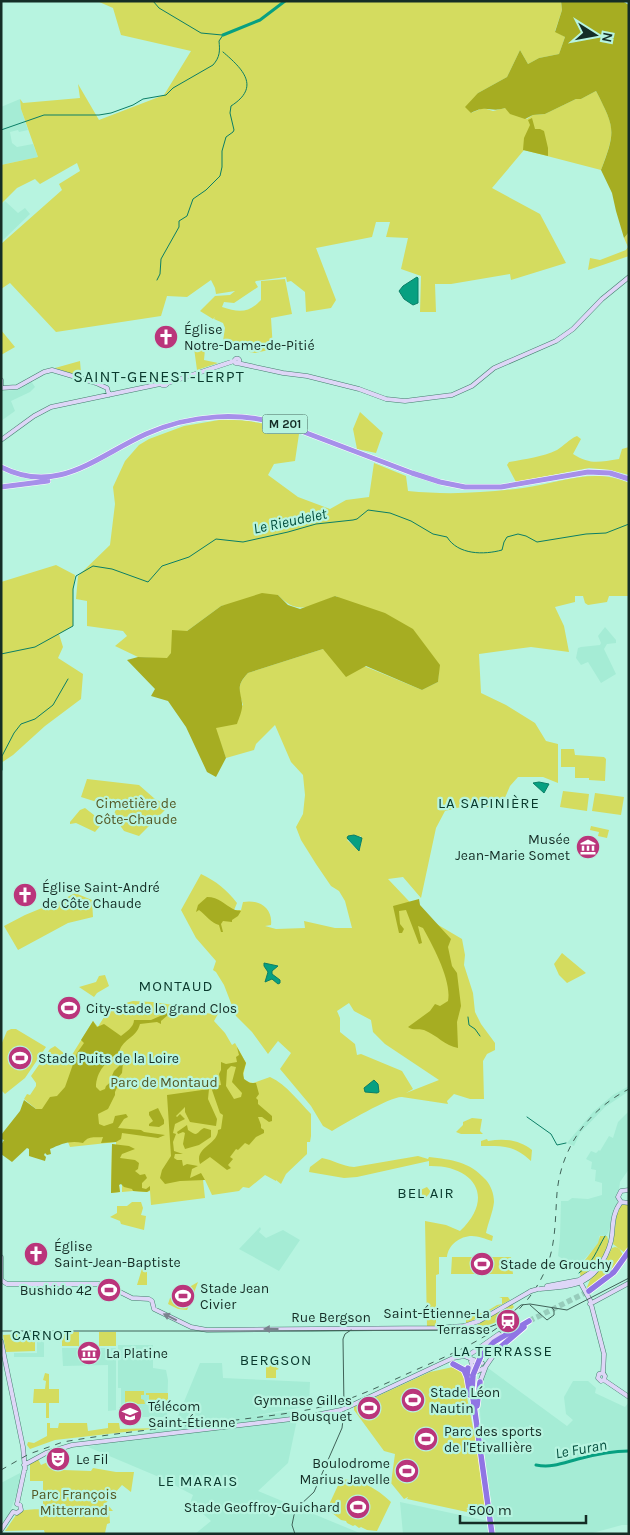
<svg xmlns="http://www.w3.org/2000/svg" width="630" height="1535" viewBox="0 0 630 1535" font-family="Karla,sans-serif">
<rect width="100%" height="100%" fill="#b7f4e0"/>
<path fill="#a5ecd5" d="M20,99L21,109L28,130L19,132L18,130L10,132L12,143L17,147L33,144L38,157L1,165V107Z
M5,201L18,213L25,208L30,214L1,242V204Z
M31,381L35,387L30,392L11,401L15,411L1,421V391L18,390Z
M605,627L616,640V643L607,644L604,649L616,674L601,683L588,662L581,665L576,658L578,648L581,647L600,645L601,643L598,636Z
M629,1086V1091L605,1107L580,1133L574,1146L567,1143L593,1112L613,1095Z
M629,1111V1169L620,1182L617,1204L612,1215L610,1228L607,1235L599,1236V1243L582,1262L581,1266H574L558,1256L560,1237L561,1201H568L572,1198L588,1199L602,1195V1183L595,1181L596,1170L591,1169L592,1162L586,1159L591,1151L596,1153L599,1150L600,1151L609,1136L613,1138L618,1122Z
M260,1227L261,1229L259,1232L266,1238L283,1230L300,1240L279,1271L239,1249Z
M37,1336H44V1357H14V1353H37Z
M118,1345H153V1368L166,1370L168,1380L167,1417H121V1388H118Z
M62,1348H116V1410L108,1411V1365L63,1366Z
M200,1363H222L223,1378L310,1382L309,1406L247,1417L299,1410L288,1463L258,1491L362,1534H195L211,1521L203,1514L188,1508L193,1495L159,1477L88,1447L174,1426Z
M488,1368L567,1426L573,1420L566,1414L564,1397L573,1381H588L596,1388L595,1393L625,1407L629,1402V1525H622L589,1534H403L400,1502L488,1521L479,1398L481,1386Z
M20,1473L23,1478L9,1514L1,1524V1483Z"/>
<path fill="#d4dc5f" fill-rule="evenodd" d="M97,1H561L562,10L555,31L565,37L559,54L539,58L528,64L520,50L507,77L478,93L471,113L483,108L493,111L505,108L527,119L533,115L545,114L576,99H581L596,91C615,128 616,130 601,170L524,150L492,188L540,214L566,263L511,280L510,274L451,284H435L436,312H420L421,276L401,269L408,238L386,237L390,222H376L372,237L316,248L336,300L331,308L306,312L305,292L291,281L287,282L286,277L256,281L255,282L258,287L234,303L224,302L222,307C238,312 248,314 261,300V281L285,279L292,314L271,318L273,349L255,353L228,348L223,341L225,328L223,323L214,319L215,317L213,319L200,311L215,296L230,295L235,291L216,294L215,288L211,280L187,297L167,296L161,316L56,332L10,283L1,289V244L62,190L59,184L80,171L77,163L40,184L35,179L17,188L1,204V165L38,157L21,109L20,99L23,103L80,98L78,84L99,120L164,95L191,51L121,35L113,8Z
M629,232V256L588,270L590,258L600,260L626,250L628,247L624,238Z
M1,330L15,347L1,355Z
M194,348L205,349L204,360L218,363L197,370Z
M80,361L81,373L75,375L55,368Z
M360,412L383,433L376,453L357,449L353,429Z
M219,420C247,419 272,424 299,434L295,461L274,464L268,475L298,497L330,509L346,500L369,497L374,463L406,476L408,491C447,495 485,493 523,488C559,483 594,467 629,483V596H609L607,602L588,605L585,603L583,596H575V602L555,607L564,626L569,652L531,647L479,654L481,693L506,705L535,723L546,741L558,744V783L543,777H518L510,786L504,800L488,807L465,806L445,811L436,828L421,898L403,877L388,879L423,916L462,939L465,955L464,965L473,993L475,1012L481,1024L495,1043V1050L487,1054L483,1061L484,1099H470L454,1094L447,1101L448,1104C433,1102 417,1099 402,1097C391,1096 344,1124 332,1131L323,1126L311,1106L280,1069L291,1053L278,1041L268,1054L252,1032L236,1016L224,985L216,972L213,970L216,961L196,938L181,910L201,874C216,881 227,890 237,903L234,910H241L243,902C259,899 273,908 271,925L265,926L276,929L305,928L304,921L335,928H352L345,901L339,891L331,886L316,864L301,840L296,827L303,814L305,795L303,775L291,762L275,725L256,744L254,750L226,758L215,728L243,705C238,691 237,685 248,673L323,649L422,690L438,682L439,665L336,596C311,605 299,617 278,595L221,606L187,631L167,659L138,657L115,646L127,636L123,631L87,626V601L76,599L78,576L110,545L115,504L113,487L125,461L139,445L149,439L184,426ZM361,836V845L359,851L347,840ZM349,1003L354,1011L371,1020L373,1032L385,1044L439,1080L406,1093L413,1089L402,1071L361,1054L357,1055L355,1044L340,1032V1018L337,1011Z
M577,436L581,439L573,454C590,465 599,462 619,459L622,449L629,447V475L610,470L589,468L516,482L507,465L509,462C526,459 542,457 557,450C564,446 569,439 577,436Z
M56,565L75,575L73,591V626L59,634L63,647L58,658L83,674L81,699L45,726L13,755L1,763V582Z
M561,749H574L575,755L604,757L606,759L605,781L589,780V778H575V767H561Z
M87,779L139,785L155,799L169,806L139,836L124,831L117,821L113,819L116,808L81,797Z
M563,791L589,794L587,811L560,807Z
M595,793L624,797L621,815L592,811Z
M85,808L94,815L101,825L95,832L76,823L70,824V822L80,810Z
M591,826L609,830L607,838L598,836L599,832L590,830Z
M75,893L92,900L93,917L68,923L18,950L4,926L25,915L42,908L44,910Z
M562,953L586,973L567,983L559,975L554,964Z
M105,975L109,986L97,993L94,997L79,987L96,982L99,976Z
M133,1001L153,1002L200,1009L203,1013L218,1014L214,1021L225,1033L232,1045L235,1043L246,1063L243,1076L245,1081L253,1083L270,1077C287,1085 298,1101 311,1114V1136L310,1142H307V1154L286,1174L281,1184L276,1180V1181L265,1175L249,1188L243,1187L239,1191L212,1195L205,1180H203L205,1198L151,1205L150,1191L147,1192L133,1191L122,1192V1184H119L120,1192L111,1193L112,1144L116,1145V1142L70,1147L64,1132L24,1099L27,1094L30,1095L36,1086V1083L31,1076L50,1049L55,1046L70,1058L93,1021L98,1027C108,1009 113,1006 133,1001Z
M11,1029H16L46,1047L25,1078L5,1094L1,1090V1045L7,1031Z
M472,1118L482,1119L480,1131L483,1134H461L456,1132L463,1125V1122Z
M487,1139L488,1141C505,1138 519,1140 532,1150L531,1161C514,1145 504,1146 481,1146V1141Z
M418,1156L428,1159L429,1157C452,1160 469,1161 486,1180C491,1186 494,1194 494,1202C493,1212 488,1223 486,1233L493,1236L492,1241C486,1239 478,1236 472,1236C460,1236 448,1245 447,1257H439V1274L436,1275V1326L427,1327L425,1221L446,1225L460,1231C496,1197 474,1165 429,1166V1161L357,1177L344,1178L309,1172L310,1167L322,1158C333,1160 342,1166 354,1167Z
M427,1187L431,1192L423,1200L416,1192Z
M132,1202H141L143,1208L141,1215L146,1216L144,1230L121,1224L120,1221L110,1217L117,1213V1206H127Z
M621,1205H629V1245L625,1253L613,1244L617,1212Z
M600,1236H607C613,1251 592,1270 581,1278L579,1268L598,1243Z
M615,1247L619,1248L623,1255L608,1274L588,1290L587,1287L590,1280L605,1262L612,1248Z
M452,1257H511L513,1274H451Z
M147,1261V1285H137L144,1262Z
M198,1282C194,1292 192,1301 187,1310L178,1309L168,1304L170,1298Z
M499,1297H508L510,1300L466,1324V1313H484L497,1305L502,1304V1298Z
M512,1304L514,1307C501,1319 496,1326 477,1326V1325Z
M79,1332V1346H62V1332Z
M99,1332H116V1346H99Z
M35,1333V1351L6,1352L3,1335Z
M266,1363H269L279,1369L276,1370V1378H266Z
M453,1367L462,1371L465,1377L466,1392L474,1433H476L487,1513L469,1510L467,1512L407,1499L408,1497L404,1499L391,1483L395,1454L384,1451L354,1410V1407L430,1372Z
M45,1373L49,1374V1389H59V1403H49V1418H46V1403H33L34,1389H45L46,1381L43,1380Z
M125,1391H144V1395H141V1399L144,1400L145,1404H125Z
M146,1393H168V1402H146V1400H149V1395H146Z
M47,1423H50V1428H58L59,1423H87L88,1431L108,1428V1423H119L120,1429L160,1428L55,1440L30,1449L27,1445L28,1442L34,1443L47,1436Z
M38,1459L41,1465L50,1461L55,1466H63V1470L91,1471L93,1468L116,1472H134L131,1492L122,1485L106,1503L113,1511H109L110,1523L107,1524L105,1533L45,1534L44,1530L5,1531C21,1509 15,1510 43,1509V1481H30V1464Z
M341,1479C363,1481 375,1487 391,1502L377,1531L367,1530L361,1527L359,1528L355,1525L353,1526L347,1523L346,1521L341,1520L327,1509Z"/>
<path fill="#a6ad22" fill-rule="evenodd" d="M561,1H622L629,5V232L624,238L616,211L612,193L601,170C616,131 615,128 596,91L581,99H576L545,114L533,115L525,119L510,114L505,108C490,113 487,104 471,113L465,107L478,93L507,77L520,50L528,64L539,58L559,54L565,37L555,32L562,10Z
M532,118L535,129H540L544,131L548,148V156L523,150L524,138L530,125L528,120Z
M262,593L278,595L288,605L300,609L335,596L385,613L413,629L440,665L438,682L422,690L366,666L346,677L323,649L248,673C236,686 240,689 242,703C243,710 239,718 237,724L216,728L226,758L216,777L207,772L186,727L168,701L151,696L155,689L127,660L138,657L167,658L171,653L172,630L187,631L221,606Z
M207,897C219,897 225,905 233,909C236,911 239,910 241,911L238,916L232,920V922L223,921L221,924L223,932H221L219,925C211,923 206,915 199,910L196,912L198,905Z
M419,899L420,905L451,939L448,947L452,966L457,973L461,1006L457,1022L458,1048C445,1046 437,1035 424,1030C418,1028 414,1031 408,1027L430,1011L435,1004L440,1006L448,1001C452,981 433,946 423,928L418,926L422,943L419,944L406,910L399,911L400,924L404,929L402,933H399L393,906Z
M167,1013L168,1015L161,1021V1024L157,1022L140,1024C136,1039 124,1037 119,1052C107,1060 96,1072 96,1087L100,1091L105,1089L106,1086L113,1080L111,1078L114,1071L123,1062L122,1073L113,1084L118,1082L119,1083L115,1092V1095L108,1109L98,1114L99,1124L104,1126L113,1123L115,1116L126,1114L128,1117L124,1119L118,1128L141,1130L144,1132L165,1135L158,1138L122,1133L121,1139L116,1142L101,1143L103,1137C94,1138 89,1135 83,1143C70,1140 61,1144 50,1149L51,1154L47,1155L45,1153L44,1155L46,1157L45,1161L29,1156V1149L27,1148L12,1162L1,1154V1145L4,1140L1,1139V1135L20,1111L24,1100L36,1109H42L50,1097L57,1096L65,1087L77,1053L84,1043L81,1040L93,1021L97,1027L104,1024L121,1036C126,1032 134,1027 134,1020H151Z
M237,1047L246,1063L243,1073L244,1079L250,1083H256L259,1094L256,1098L258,1100V1104L272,1116V1121L269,1122L262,1117H258L261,1125V1128L264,1130V1133L256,1137L249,1145L245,1143L238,1150L236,1149L230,1157L233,1159L228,1165L231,1168L227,1170L210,1157L200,1164C194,1147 218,1145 218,1130L221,1129L223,1115L220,1113L212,1090L215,1086L221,1085L219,1074L221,1070V1062L226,1064L237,1062L236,1057L239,1055ZM231,1066L236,1067L232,1082L242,1093L241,1097L234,1099L226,1086L227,1070Z
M209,1089L208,1099L217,1119L216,1126L190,1122L185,1112V1107L176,1116L177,1117L180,1114L185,1119L175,1124L173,1133L176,1134L173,1142L174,1151L183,1154H175L174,1158L177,1160H182L183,1166L187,1164L198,1166L192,1169L190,1178L201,1173L205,1180L180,1181L165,1184L160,1178L162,1170L171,1156L167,1095Z
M158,1108L164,1120V1124L159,1127L149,1126V1124L153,1121L149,1115V1112Z
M187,1125L188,1130C199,1138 196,1132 204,1128L211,1130V1137L199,1145L185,1149L183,1144L185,1133L183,1132L178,1134L177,1132Z
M112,1144L129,1146L135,1149L122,1154L120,1158L135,1160L139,1163L138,1169L135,1171L140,1175L145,1174L147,1178L142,1183V1188L146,1189L150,1186V1190L147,1192L133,1191L132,1189L124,1187L121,1184L119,1185L120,1192L111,1193Z"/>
<path fill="#07a081" stroke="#0b7e66" d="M417,277L418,278V303L413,305L404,299L399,291L403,286Z
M539,782L549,784L544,793L533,783Z
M354,835L362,838L359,851L347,838L348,836Z
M264,963L278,966L272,971V974L280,980V983L278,984L272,979L265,982L268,972L264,966Z
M374,1080L378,1084L379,1092L377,1093L365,1092L364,1088Z"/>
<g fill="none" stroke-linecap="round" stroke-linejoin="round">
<path stroke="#0b7e66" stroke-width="1" d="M153,1L159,8L201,33L222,35
M1,130L44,115H99L111,113L133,105L143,99L166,95L173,88L213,65C220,57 220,51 219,41L223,35
M157,280L160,274L161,259L179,227V221L187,216L193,199L206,190L220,176L222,167V151L226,137L233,132L234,130L230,113L231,106C261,87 243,69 223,52
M1,654L35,647L73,626V589L76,576L93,566L112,569L148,582L162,566L189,557L216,539L243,542L288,532L316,524L353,520L357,519L368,510L390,513L411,521L433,534L447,537C458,555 484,555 502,550L504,542L507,537L518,534L526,536L537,542L586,534L606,533L629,524
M2,770V756L14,733L21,724L35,719L53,705L68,679
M468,1017L469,1025L475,1029L480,1036
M527,1117L551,1134L557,1145L566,1143
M579,1273C594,1262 596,1251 605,1236"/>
<path stroke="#07a081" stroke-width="3" d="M223,35L260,20L285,1
M536,1465C552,1468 563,1463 578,1459C593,1455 614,1451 629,1451"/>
<path stroke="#97ccbb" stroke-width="5.5" stroke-dasharray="5.5 3" stroke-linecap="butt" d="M529,1321L589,1291"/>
<g stroke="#447e6d" stroke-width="5">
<path id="secondary" d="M234.5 361a2.5 2.5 0 1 1 5 0a2.5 2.5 0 1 1-5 0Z
M237,363L283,373L307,376L359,389L386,399L405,401L452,395L472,386L494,368L556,341L573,329L602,299L629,277
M160.5 382a3.5 3.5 0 1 1 7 0a3.5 3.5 0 1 1-7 0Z
M1,380V386
M168,383L234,361
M1,388L17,387L44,372L52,370L96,383L107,388L109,395
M1,440L34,416L51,407L160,384
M629,1190L621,1191L618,1197L621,1202L629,1203
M1,1257V1279
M1,1280L7,1284H104L132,1298L149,1299L152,1301L154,1309L191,1327L207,1330L436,1328L464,1326L479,1321L531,1291
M579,1280L590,1300L604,1354L603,1373L605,1376L604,1380
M547,1286L579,1280L596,1269
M540,1289C565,1287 587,1287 601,1264C607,1254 611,1246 612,1235C613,1223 613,1212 621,1202
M590,1304L629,1283
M1,1341L23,1447L25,1469
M466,1356L472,1353L499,1334
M473,1369L471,1361H476
M475,1370L478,1371L484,1368
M603,1373L599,1374L598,1378L601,1381L604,1380
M604,1380L629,1397
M480,1382L486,1366L497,1350
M348,1407L453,1358L464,1356L482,1363
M24,1465L46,1453L72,1445L300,1418L341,1410
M17,1504L25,1467
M13,1512L17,1513L21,1510L20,1505L17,1504
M1,1530L13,1512"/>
</g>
<g stroke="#fff" stroke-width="6">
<path id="trunk" d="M1,467C58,496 97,456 146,434C191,414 242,411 288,426L412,473L440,482L465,487H501L588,472L610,473L629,479
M1,487L48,481"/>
</g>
<g stroke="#fff" stroke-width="7">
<path id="motorway" d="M589,1291L614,1272L629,1251
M497,1350L524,1327
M481,1356L494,1342L529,1321
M453,1364L464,1370L467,1377
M468,1368L467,1377L470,1395
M473,1375L472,1391L492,1534
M477,1406L480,1382"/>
</g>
<use href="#secondary" stroke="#ded6f7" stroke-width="4"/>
<use href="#trunk" stroke="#a690ea" stroke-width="5"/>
<use href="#motorway" stroke="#9075e4" stroke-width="5.5"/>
<path stroke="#406258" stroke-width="1" d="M530,1305L547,1320L554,1315V1310L552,1308
M1,1331H240L447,1330L487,1328L500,1323L521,1305L530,1304L567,1310L629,1278
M344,1407L343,1339L345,1334L351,1330
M295,1534L292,1525L294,1515L299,1506L314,1492L342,1428L344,1412"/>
<path stroke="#406258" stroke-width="1" stroke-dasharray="6 6" stroke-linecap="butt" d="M1,1470L29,1454L63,1442C120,1432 178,1427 236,1420C267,1416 298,1413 329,1405C363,1396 394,1379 427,1365C476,1343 521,1323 545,1271C556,1246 555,1220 557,1193C561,1148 588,1110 629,1089"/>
<g stroke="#447e6d" stroke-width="5" stroke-linecap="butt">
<path id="secondary-bridge" d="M531,1291L538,1289
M341,1410L348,1407"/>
</g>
<g stroke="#fff" stroke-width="7" stroke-linecap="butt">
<path id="motorway-bridge" d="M473,1375L481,1356"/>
</g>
<use href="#secondary-bridge" stroke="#ded6f7" stroke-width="4"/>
<use href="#motorway-bridge" stroke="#9075e4" stroke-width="5.5"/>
</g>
<defs><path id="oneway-solid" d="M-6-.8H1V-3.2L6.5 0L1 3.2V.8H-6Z" transform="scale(1.25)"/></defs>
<g fill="#7a828e">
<use href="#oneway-solid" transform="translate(170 1317) rotate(-154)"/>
<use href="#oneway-solid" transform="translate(271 1329) rotate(180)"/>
</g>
<defs>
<g id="church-disc" transform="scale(1.25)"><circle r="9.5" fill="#ba357b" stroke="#b7f4e0"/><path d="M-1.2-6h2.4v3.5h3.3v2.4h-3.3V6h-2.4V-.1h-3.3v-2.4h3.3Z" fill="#fff"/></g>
<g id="museum-disc" transform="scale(1.25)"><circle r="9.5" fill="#ba357b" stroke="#b7f4e0"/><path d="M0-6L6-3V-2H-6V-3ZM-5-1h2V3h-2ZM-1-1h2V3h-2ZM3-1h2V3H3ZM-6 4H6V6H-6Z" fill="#fff"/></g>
<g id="stadium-disc" transform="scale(1.25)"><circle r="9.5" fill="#ba357b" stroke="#b7f4e0"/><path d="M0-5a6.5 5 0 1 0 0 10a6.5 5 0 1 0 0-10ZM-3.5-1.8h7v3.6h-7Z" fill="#fff"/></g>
<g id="station-disc" transform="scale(1.25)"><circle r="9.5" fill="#ba357b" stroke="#b7f4e0"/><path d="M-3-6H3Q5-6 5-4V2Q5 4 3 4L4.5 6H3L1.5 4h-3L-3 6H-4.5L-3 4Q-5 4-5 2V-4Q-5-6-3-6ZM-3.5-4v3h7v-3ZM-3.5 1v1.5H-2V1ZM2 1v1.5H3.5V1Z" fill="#fff"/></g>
<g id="university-disc" transform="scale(1.25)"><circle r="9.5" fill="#ba357b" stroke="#b7f4e0"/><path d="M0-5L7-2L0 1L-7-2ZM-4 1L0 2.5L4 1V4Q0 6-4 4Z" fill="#fff"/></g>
<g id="theatre-disc" transform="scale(1.25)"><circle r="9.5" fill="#ba357b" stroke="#b7f4e0"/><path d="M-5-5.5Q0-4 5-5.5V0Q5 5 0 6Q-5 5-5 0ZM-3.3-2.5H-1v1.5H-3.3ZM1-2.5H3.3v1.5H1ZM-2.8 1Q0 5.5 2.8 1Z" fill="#fff"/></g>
</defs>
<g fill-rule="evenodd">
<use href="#church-disc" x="166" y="337"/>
<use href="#museum-disc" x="588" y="847"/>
<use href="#church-disc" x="25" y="895"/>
<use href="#stadium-disc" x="69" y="1008"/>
<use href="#stadium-disc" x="20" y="1058"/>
<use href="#church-disc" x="36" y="1254"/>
<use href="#stadium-disc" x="482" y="1264"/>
<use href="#stadium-disc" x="109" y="1290"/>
<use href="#stadium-disc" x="183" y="1296"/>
<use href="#station-disc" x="508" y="1321"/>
<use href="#museum-disc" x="89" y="1353"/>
<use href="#stadium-disc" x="413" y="1400"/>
<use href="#stadium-disc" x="369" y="1408"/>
<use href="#university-disc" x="130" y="1414"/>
<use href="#stadium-disc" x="426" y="1439"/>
<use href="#theatre-disc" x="58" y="1459"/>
<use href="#stadium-disc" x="407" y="1471"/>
<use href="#stadium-disc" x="358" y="1507"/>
</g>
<g text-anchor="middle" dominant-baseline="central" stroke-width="4.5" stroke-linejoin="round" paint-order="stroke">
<rect fill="#b7f4e0" stroke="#46695e" stroke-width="1" x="262.5" y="414.5" width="45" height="19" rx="4"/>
<g font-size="12" font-weight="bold" fill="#152d26">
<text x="285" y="424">M 201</text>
</g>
<g font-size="14" fill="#152d26" stroke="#b7f4e0" text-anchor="start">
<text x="184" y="329">Église<tspan x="184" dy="16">Notre-Dame-de-Pitié</tspan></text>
<text x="570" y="839" text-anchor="end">Musée<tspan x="570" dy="16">Jean-Marie Somet</tspan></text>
<text x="42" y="887">Église Saint-André<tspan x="42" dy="16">de Côte Chaude</tspan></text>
<text x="86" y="1008">City-stade le grand Clos</text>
<text x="38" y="1058">Stade Puits de la Loire</text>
<text x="54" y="1246">Église<tspan x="54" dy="16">Saint-Jean-Baptiste</tspan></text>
<text x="500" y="1264">Stade de Grouchy</text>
<text x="200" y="1288">Stade Jean<tspan x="200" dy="16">Civier</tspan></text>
<text x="92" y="1290" text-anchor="end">Bushido 42</text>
<text x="490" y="1313" text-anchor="end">Saint-Étienne-La<tspan x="490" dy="16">Terrasse</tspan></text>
<text x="106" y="1353">La Platine</text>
<text x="430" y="1392">Stade Léon<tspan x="430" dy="16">Nautin</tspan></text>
<text x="352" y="1400" text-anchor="end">Gymnase Gilles<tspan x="352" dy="16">Bousquet</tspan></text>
<text x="148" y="1406">Télécom<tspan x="148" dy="16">Saint-Étienne</tspan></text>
<text x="444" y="1431">Parc des sports<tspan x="444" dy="16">de l'Etivallière</tspan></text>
<text x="76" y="1459">Le Fil</text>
<text x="390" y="1463" text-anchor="end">Boulodrome<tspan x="390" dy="16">Marius Javelle</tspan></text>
<text x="340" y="1507" text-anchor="end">Stade Geoffroy-Guichard</text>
</g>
<g font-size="14" fill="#535724" stroke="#b7f4e0">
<text x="136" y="803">Cimetière de<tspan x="136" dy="16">Côte-Chaude</tspan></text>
<text x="164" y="1082">Parc de Montaud</text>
<text x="74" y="1494">Parc François<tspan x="74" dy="16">Mitterrand</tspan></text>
</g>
<g font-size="14" fill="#152d26" stroke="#b7f4e0">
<text x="331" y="1317">Rue Bergson</text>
</g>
<g font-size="15" font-style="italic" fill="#05503f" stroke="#b7f4e0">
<text transform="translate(290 521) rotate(-12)">Le Rieudelet</text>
<text transform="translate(581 1449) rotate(-10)">Le Furan</text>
</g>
<g font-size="15" letter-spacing="1" fill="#09392d" stroke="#b7f4e0">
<text x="489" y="803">LA SAPINIÈRE</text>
<text x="176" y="986">MONTAUD</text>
<text x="426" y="1193">BEL AIR</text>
<text x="42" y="1335">CARNOT</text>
<text x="503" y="1351">LA TERRASSE</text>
<text x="276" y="1360">BERGSON</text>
<text x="198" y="1481">LE MARAIS</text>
</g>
<g font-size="16" letter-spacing="1" fill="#09392d" stroke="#b7f4e0">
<text x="159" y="376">SAINT-GENEST-LERPT</text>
</g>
</g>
<rect width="630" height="1535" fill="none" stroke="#152d26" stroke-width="5"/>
<g transform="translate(595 35) rotate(101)" stroke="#b7f4e0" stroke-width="4" paint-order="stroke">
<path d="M0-4L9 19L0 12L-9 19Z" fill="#152d26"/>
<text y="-8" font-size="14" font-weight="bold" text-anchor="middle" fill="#152d26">N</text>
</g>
<path d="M460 1515v8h126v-8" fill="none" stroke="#152d26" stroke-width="2.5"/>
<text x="468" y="1515" font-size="15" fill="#152d26" stroke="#b7f4e0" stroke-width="4" paint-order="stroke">500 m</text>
</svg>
